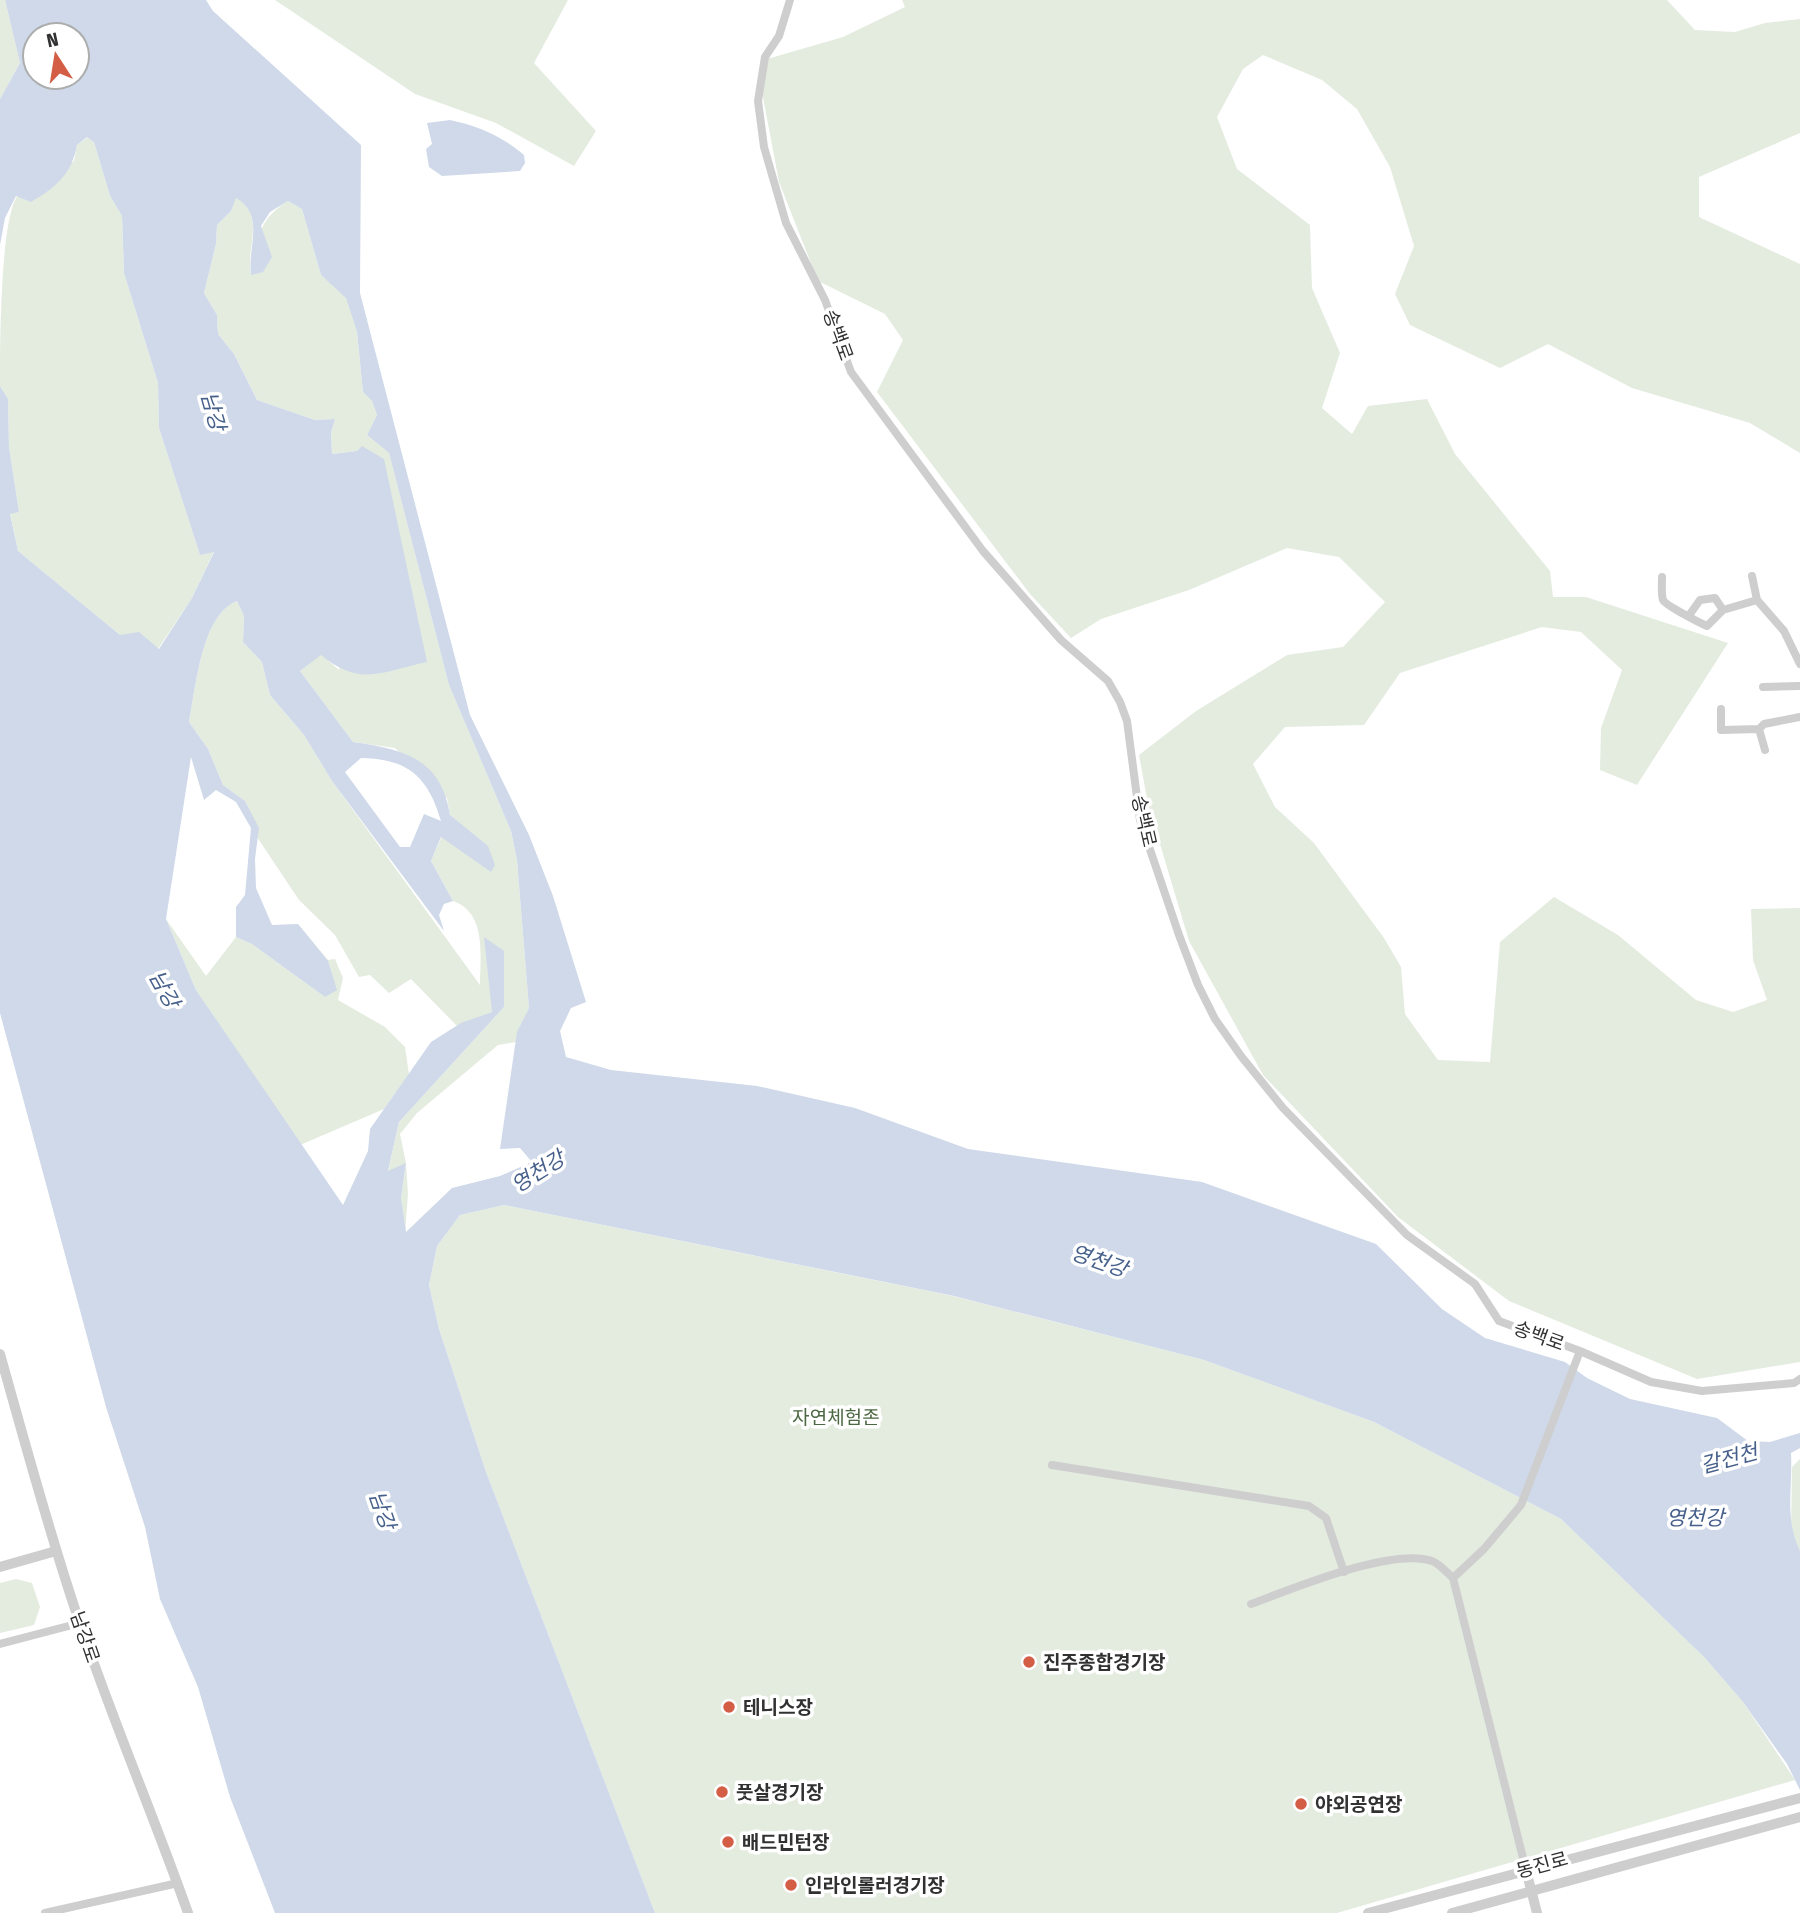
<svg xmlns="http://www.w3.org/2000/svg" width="1800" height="1913" viewBox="0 0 1800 1913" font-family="'Fira Sans Condensed','Noto Sans KR',sans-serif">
<rect width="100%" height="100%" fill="#fff"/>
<path fill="#e4ece0" d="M0,0H5L20,63L0,99Z
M275,0H568L534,63L596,131L574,166L496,123L415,94Z
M902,0H1667L1695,30L1735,32L1765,23L1800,19V133L1699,177V217L1800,264V453L1750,423L1632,388L1548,344L1500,368L1410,325L1395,294L1414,246L1390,167L1357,109L1322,80L1263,55L1243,69L1217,117L1237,169L1310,225L1312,288L1340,353L1322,408L1352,434L1368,406L1427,399L1455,454L1550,571L1553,597H1586L1728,643L1637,785L1600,770L1601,728L1622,670L1581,632L1542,627L1400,673L1364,725L1285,727L1253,764L1275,807L1314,843L1384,938L1401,967L1405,1014L1438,1060L1490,1062L1500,942L1554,897L1618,935L1696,1000L1733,1012L1767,1000L1753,960L1751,909L1800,908V1362L1697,1379L1509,1301L1398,1217L1263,1075L1189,941L1148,804L1139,755L1196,711L1287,655L1343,647L1385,602L1339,557L1287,548L1189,590L1101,619L1071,638L1030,594L877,392L903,340L885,314L818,281L779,182L762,92L767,59L843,37L905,7Z
M88,137L94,142L110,196L122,216L124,273L158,383L159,428L200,555L214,551L192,598L158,649L120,635L18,551L10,513L19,512L9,447L8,399L0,386C0,348 0,218 18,195C34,181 56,172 74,161L77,145Z
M236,197C267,216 245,248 251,275C258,240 256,221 288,201L302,209L321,275L346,297L357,332L363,392L372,401L377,415L367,435L389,453L449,685L511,831L517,860L529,1008L516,1042L498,1045L417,1113L400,1134L406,1163L408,1194L405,1233L401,1198L406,1164L388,1172L399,1122L504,1007L457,1026L411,979L389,993L370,975L359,977L335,935L299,900L257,837L258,828L245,801L223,785L208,749L189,722C196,688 201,615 237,601L244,616L243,642L262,662L270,695L304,735L332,781L480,985C480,955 487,913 453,901L431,861L442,836L467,830L450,815L447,798L395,748L353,742L300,671L321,654L339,670L357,451L332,454L331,433L335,419L315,420L257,400L234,354L218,334L217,315L204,293L216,244L217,225L231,211Z
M166,919L206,976L236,937L252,944L325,997L298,924L328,960L335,959L343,978L338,1000L385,1027L405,1047L409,1074L384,1109L300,1145L196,990Z
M504,1205L953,1296L1204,1360L1374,1422L1561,1519L1705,1658L1743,1702L1795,1780L1337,1913H655L486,1472L439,1329L429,1285L437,1246L460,1215Z
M1800,1459V1551L1791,1534L1792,1467Z
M16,1579L32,1583L40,1607L34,1625L0,1633V1583Z"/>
<path fill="#cfd9e9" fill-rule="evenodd" d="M5,0H206L213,11L361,145L360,293L470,715L529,835L553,896L586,1002L571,1008L560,1031L566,1057L611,1070L757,1086L855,1108L968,1149L1202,1182L1376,1244L1442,1309L1485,1338L1565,1362L1587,1378L1630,1399L1717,1418L1748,1441L1770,1442L1800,1433V1448L1791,1453C1793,1488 1784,1518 1800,1551V1790L1787,1764L1743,1702L1705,1658L1561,1519L1374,1422L1204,1360L954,1296L504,1205L460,1215L437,1246L429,1285L439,1329L486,1472L655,1913H275L230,1797L198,1687L160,1599L145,1527L106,1407L0,1013V386L8,399L9,447L19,512L10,514L18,551L120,635L139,632L159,649L192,598L214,552L200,555L159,428L158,383L124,273L122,216L110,196L94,142L87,137L77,145C72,174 55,188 31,202L16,196L5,218L0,245V99L20,63ZM35,35H77V77H35ZM236,198C266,215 247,248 251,275L263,272L272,257L261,226L270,212L288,201L302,209L321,275L346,298L357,332L363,392L372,401L377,415L367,435L389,453L449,685L511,831L517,860L529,1008L517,1032L500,1149L520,1148L532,1162L500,1176L452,1188L406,1232L401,1198L406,1163L388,1171L399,1122L504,1007V951L484,937L492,1012L461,1023L431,1042L370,1129L368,1151L343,1205L196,990L166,919L191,757L204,800L216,790L236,802L251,828L245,895L236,907V937L252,944L325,997L337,990L328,961L298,924L272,925L256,888L255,859L259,828L245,801L223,785L208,749L189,722C196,688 201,615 237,601L244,616L243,642L262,662L270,695L304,735L332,781L444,931L439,915L444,904L453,901L431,861L441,837L491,872L495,865L488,846L450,815C441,758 403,749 353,742L300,671L321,655C360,687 381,672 427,662L384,459L362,446L357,451L332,454L331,433L335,419L315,420L257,400L234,354L218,334L217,315L204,293L216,244L217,225L231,211ZM361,758C409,759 428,777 441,821L424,814L410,847H400L345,772Z
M450,120C478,126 502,136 524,155L525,163L520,171L442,176L429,167L426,149L432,144L427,123Z"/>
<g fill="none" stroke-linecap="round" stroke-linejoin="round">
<path stroke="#cecece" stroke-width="8" d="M790,0L779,36L765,57L758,101L764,147L786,223L825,300L851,372L983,551L1061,640L1108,681L1120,702L1127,721L1140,820L1179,935L1198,985L1215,1019L1241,1056L1283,1108L1407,1235L1475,1284L1499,1321L1580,1351L1651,1382L1702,1391L1794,1383L1800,1379
M1752,576L1757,600
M1662,577C1662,583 1661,594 1663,600C1665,605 1700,623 1707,626L1723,610L1757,600L1784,631L1800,664
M1690,614L1700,600L1715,598L1723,610
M1763,687L1800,686
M1721,709V730L1759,729L1764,724L1800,717
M1759,729L1765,750
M1052,1465L1309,1506L1326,1518L1344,1572
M1453,1578L1484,1549L1521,1505L1580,1351
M1251,1604C1292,1589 1392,1547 1432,1561C1440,1564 1447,1573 1453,1578L1526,1870
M0,1644L80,1623
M45,1913L178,1883"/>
<path stroke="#cecece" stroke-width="10" d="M0,1354C24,1439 47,1525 75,1609C109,1712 152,1811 188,1913
M0,1567L56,1551
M1526,1870L1537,1913
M1368,1913L1800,1798
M1452,1913L1800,1817"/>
</g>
<g fill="#d45d46" stroke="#fff" stroke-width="2.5">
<circle cx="1029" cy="1662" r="7"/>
<circle cx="729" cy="1707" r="7"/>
<circle cx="722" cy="1792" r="7"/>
<circle cx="1301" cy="1804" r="7"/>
<circle cx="728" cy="1842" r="7"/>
<circle cx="791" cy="1885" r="7"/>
</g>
<g text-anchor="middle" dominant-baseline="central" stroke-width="7" stroke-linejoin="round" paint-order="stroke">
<g font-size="19" fill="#313131" stroke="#fff">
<text transform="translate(838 335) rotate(70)">송백로</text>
<text transform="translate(1144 821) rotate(77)">송백로</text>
<text transform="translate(1539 1336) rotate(20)">송백로</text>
<text transform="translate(85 1637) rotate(71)">남강로</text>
<text transform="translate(1542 1865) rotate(-15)">동진로</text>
</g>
<g font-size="19" fill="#4b6842" stroke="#fff">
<text x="836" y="1417">자연체험존</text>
</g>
<g font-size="19" font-weight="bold" fill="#313131" stroke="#fff" text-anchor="start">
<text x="1043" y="1662">진주종합경기장</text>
<text x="743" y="1707">테니스장</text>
<text x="736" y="1792">풋살경기장</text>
<text x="1315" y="1804">야외공연장</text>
<text x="742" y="1842">배드민턴장</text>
<text x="805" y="1885">인라인롤러경기장</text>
</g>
<g font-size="21" font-style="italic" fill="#46608b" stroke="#fff">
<text transform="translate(213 411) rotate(74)">남강</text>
<text transform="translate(164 989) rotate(61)">남강</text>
<text transform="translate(538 1172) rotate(-32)">영천강</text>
<text transform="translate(1099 1261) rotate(19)">영천강</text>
<text transform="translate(1729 1459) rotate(-15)">갈전천</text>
<text transform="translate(382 1510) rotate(71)">남강</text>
<text x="1695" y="1518">영천강</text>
</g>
</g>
<g transform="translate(56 56) rotate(348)"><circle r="33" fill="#ffffff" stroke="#adadad" stroke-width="2"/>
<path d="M0-5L12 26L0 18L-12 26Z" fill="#d45d46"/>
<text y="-10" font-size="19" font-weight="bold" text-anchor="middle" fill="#313131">N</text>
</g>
</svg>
